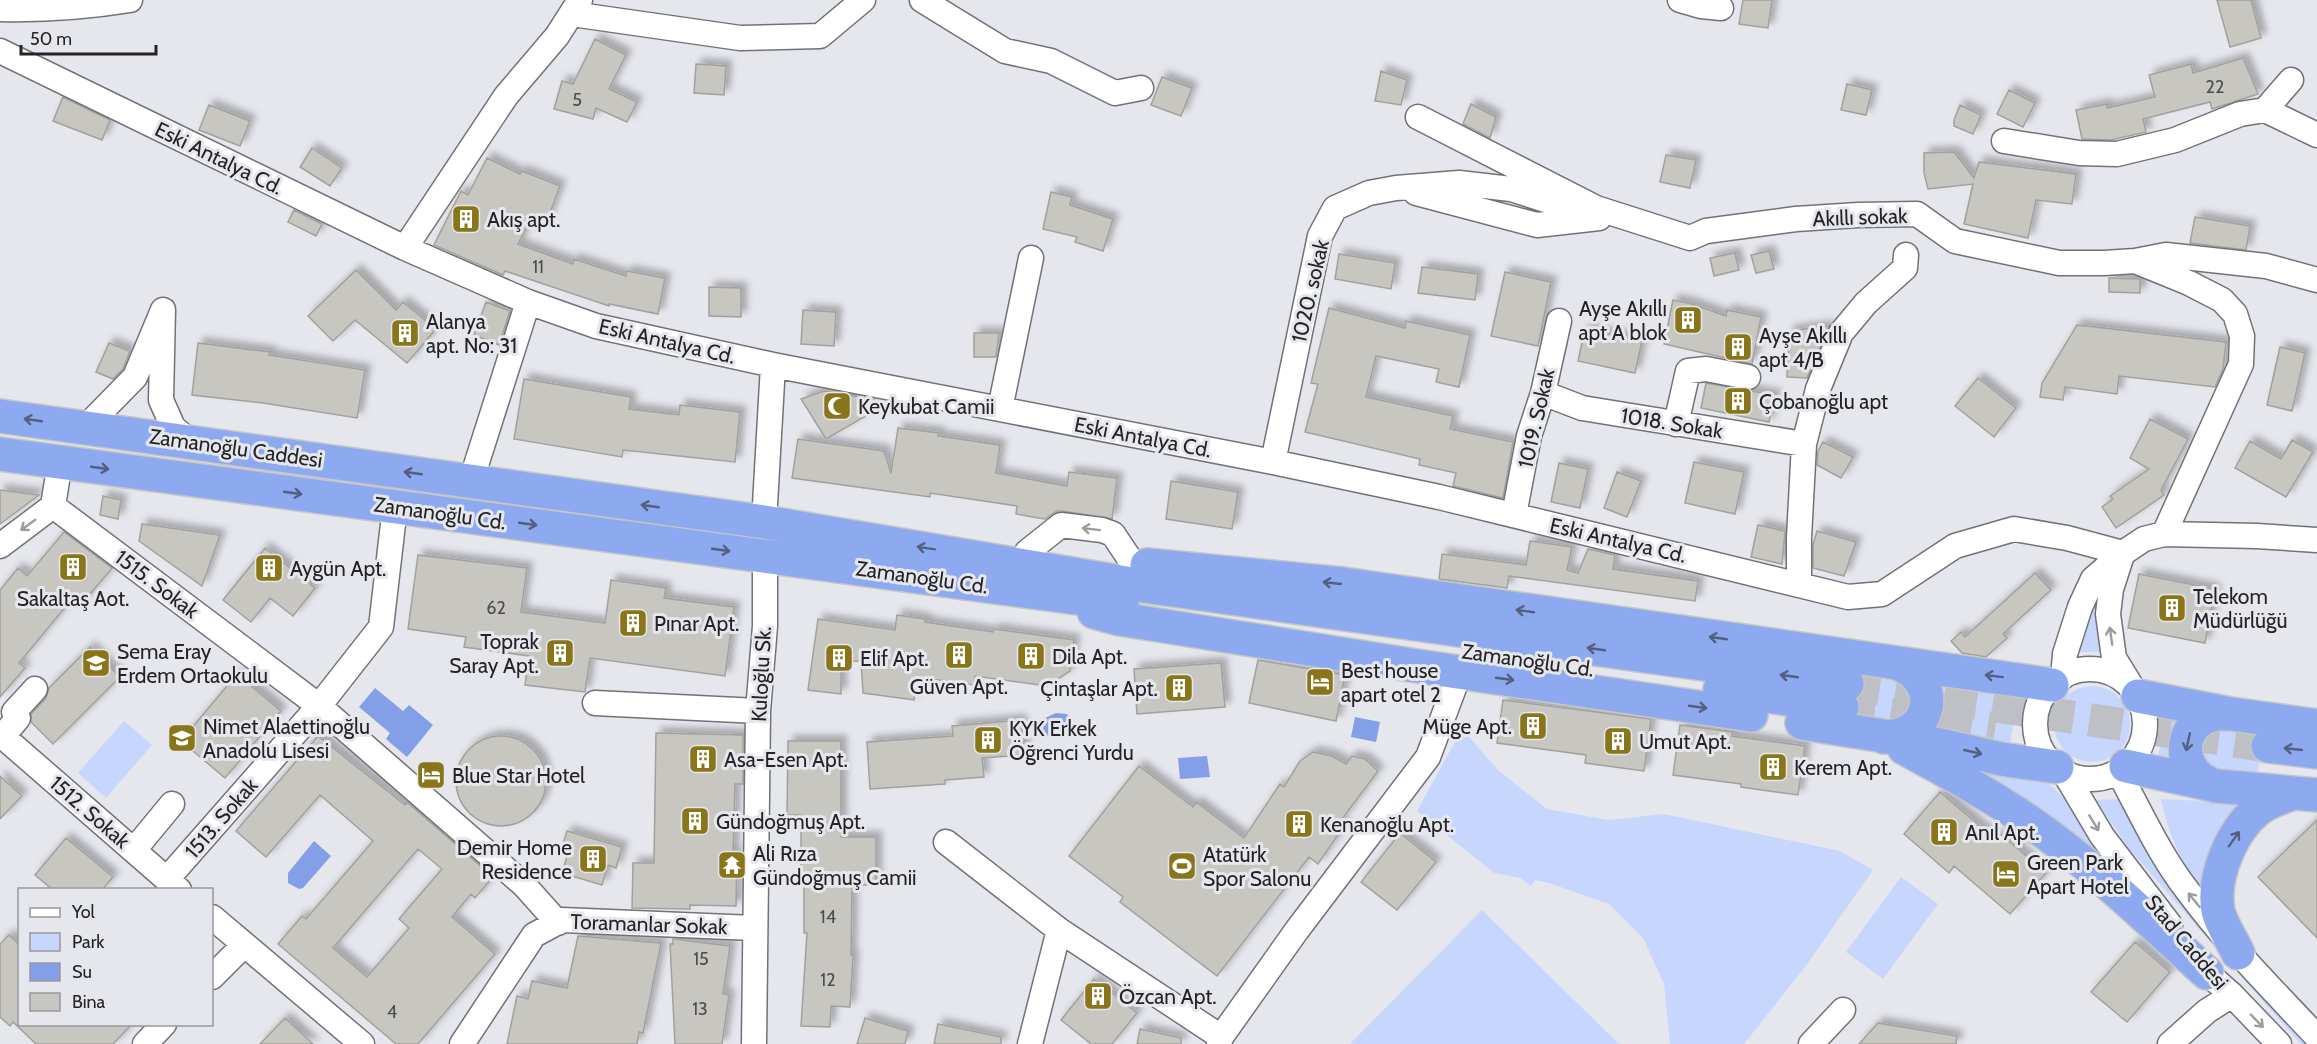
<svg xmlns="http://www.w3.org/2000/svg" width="2317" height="1044" viewBox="0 0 2317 1044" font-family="Cabin,sans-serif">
<defs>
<filter id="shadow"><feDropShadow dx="5.5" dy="-5.5" stdDeviation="3" flood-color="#0004"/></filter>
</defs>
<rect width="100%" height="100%" fill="#e5e7ed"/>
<path fill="#c6d6fd" d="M2100,590L2097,621L2100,652H2077L2088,618Z
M1857,666L1900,673L1919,693L1904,724L1847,720Z
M1933,685L2018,691L2010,746L1926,727Z
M2054 724a38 38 0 1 1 76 0a38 38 0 1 1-76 0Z
M2165,713L2192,717L2178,761L2157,766Z
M124,721L152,745L106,798L78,773Z
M1462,729L1499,771L1547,809L1609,820L1664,814L1840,851L1873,870L1805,967L1744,1044H1670L1664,984L1643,938L1609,904L1549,883L1535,880L1531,886L1520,878L1494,873L1417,811Z
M2266,729L2256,781L2208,773L2194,737L2199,730Z
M1938,759L2046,781L2073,806L2156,921Z
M2128,799L2310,1044H2301L2130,850L2096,800Z
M2161,799L2247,803L2226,825L2209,850L2201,891C2180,860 2169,835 2161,799Z
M1901,877L1938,904L1883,979L1846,952Z
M1482,910L1619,1044H1350Z"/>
<path fill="#839fe7" d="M375,688L403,711L409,705L433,725L407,757L386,739L390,733L359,707Z
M1056,713L1067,714L1070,719V726L1066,729L1055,731L1049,737H1044L1039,735L1038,726L1045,718Z
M1355,717L1380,722L1376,742L1351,737Z
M1207,756L1210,777L1180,779L1178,758Z
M314,841L331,856L303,888L299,889L288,883V873Z"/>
<path fill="#c7c6c1" stroke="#a2a19c" stroke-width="1.5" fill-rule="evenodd" filter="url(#shadow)" d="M1743,0H1772L1768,28L1739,24Z
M2217,0H2251L2261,38L2230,47Z
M595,39L626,55L609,89L637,102L627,122L596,108L593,119L554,109L562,81L573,84Z
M2243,58L2258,94L2212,109L2210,102L2143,119L2146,132L2111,140L2082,139L2076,110L2107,104V108L2155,97L2149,75L2191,64L2193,73Z
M696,64L726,66L724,95L694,93Z
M1381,71L1407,80L1401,105L1375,101Z
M1162,77L1192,88L1181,116L1151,105Z
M1847,84L1872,90L1866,115L1841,110Z
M2009,90L2035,103L2023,127L1997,114Z
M63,97L110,120L102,140L53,121Z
M1471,104L1496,117L1490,138L1463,124Z
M209,105L250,121L240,146L199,130Z
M1960,105L1981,115L1973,134L1954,126V120Z
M312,148L342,168L330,186L300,167Z
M1954,152L1974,178L1979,162L2076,174L2072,204L2036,200L2028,238L1964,224L1973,184L1928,189L1924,173V153Z
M1666,155L1696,160L1690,188L1660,182Z
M487,158L520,174L522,171L560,186L547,221L533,215L518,244L573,264L574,259L626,276L627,271L665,278L658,314L609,304V306L505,271L503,275L434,245L461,191L468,195Z
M1051,192L1072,197L1070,205L1113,219L1103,251L1075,242L1077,237L1043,229Z
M294,210L322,224L316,236L288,222Z
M2195,217L2250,226L2246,250L2190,243Z
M1769,251L1774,269L1756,273L1751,255Z
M1735,253L1739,270L1714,276L1710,258Z
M1339,254L1395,263L1391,289L1335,279Z
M1422,267L1478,274L1475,300L1418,293Z
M356,270L396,310L403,302L436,329L407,363L355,320L333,341L308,316Z
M1505,272L1551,282L1538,346L1491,336Z
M2109,278L2140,279V293L2109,292Z
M709,287L741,288V317L709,316Z
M1673,300L1692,304L1726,316L1727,310L1761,317L1752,364L1664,344Z
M486,302L510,311L499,345L474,335Z
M1329,308L1405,328L1406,321L1470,335L1459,387L1436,382L1439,369L1376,356L1366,397L1453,416L1450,429L1513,442L1503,498L1453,486L1456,473L1419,465L1420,459L1305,432L1318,384L1311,383Z
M803,310L836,312L834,346L801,344Z
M2077,325L2226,342L2223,369L2215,387L2119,376L2117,394L2065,387L2063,400L2040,397L2042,383Z
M1829,326L1807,378L1787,377L1789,331Z
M1585,329L1642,341L1635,373L1578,361Z
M974,333H999L996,357H974Z
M109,343L130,351L123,369L113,379L96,372Z
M198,343L270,352L269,355L365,370L357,418L263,403L192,395Z
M2280,347L2305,353L2292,411L2267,405Z
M1978,378L2016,408L1994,437L1955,406Z
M524,379L631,397L629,409L679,415L680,405L740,412L735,462L623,450L622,457L514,439Z
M1706,383L1775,395L1769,422L1701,408Z
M824,391L866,398L871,413L826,439L801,399Z
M2150,419L2188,439L2161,490L2164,495L2116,528L2102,507L2113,499L2110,496L2149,469L2130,458Z
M898,428L939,433L938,436L1000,445L996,473L1067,486L1069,472L1117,478L1112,519L1062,511H1057L1045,519L1038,518L1016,514L1017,506L930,493V497L792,478L798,439L884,451L891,473Z
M2292,440L2313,452L2286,497L2235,468L2250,441L2281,459Z
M1823,442L1853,457L1841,478L1817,465L1818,451Z
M1694,462L1744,472L1735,514L1685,503Z
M1559,463L1588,469L1580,508L1551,502Z
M1617,472L1641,481L1627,517L1604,508Z
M1171,481L1238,492L1232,529L1166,519Z
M0,490L39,495L0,524Z
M103,496L121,500L118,519L100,515Z
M142,524L220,535L202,586L139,541Z
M1758,525L1785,531L1782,564L1751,557Z
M1817,531L1856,542L1844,576L1813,568V545Z
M64,532L112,568L80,606L72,599L19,663L25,668L0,697V590L18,568L27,576Z
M1530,541L1572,547L1567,570L1578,573L1588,549L1615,555L1613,569L1698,581L1695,601L1509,576L1507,588L1439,579L1442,554L1526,565Z
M265,548L315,588L293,616L270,598L251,622L223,600Z
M418,555L527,568L521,612L605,623L611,580L666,588L664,598L734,607L725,676L590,658L585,692L525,685L529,656L464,647L466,637L408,629Z
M2035,573L2051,590L2003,634L2007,638L1986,657L1962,653L1951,641L1961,632L1965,637Z
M2139,574L2215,589L2205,643L2128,628Z
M897,615L925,619V622L993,632L994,629L1074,640L1070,671L1047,686L975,676L974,685L917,677L914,700L863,693L861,661L841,662V694L808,690L818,619L895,630Z
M90,647L120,677L53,744L31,722V714L46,698L49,688Z
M1258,660L1345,675L1336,721L1249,703Z
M1221,663L1225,707L1137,714L1134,669Z
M237,674L281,711L225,778L181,741Z
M1503,700L1651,719L1644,771L1585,763L1586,755L1497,743Z
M1021,720L1024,755L982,758L984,777L945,780V784L870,789L867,742L953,736L952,726Z
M1680,725L1733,732L1732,736L1805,746L1798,795L1741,787V784L1673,775Z
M656,733L743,735V784H735L733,855H737L736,906L690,905V909L632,908L633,863H654Z
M318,736L405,805L407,802L493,877L475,898L471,894L452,917L495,954L418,1044H396L278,944L302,916L306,919L373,841L320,795L266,857L236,831ZM418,849L442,869L399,919L409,928L367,977L333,948Z
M456 781a45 45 0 1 1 90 0a45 45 0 1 1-90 0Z
M788,741H841V837H876V885H852L851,955H853L850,1007L831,1006L830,1027L801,1026L807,933H804V885H801V815H787Z
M1313,752L1332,756L1346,764L1352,756L1365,759L1378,771L1339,823L1344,826L1318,864L1309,857L1217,976L1120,902L1123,897L1069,856L1139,766L1193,807L1196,802L1244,838L1280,784L1284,787L1300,761Z
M0,776L22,796L0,819Z
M1940,792L1996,840L2001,834L2046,873L2010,914L1954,866L1949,873L1904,834Z
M2317,820V938L2258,877Z
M567,831L622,847L616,868L608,865L602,885L562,873L568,853L561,851Z
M1400,833L1436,862L1397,910L1361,882Z
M66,838L113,877L102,890H53L35,875Z
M9,935L20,945V1024H132L113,1044H36L13,1022L10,1026L0,1017V944Z
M578,936L661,943L643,1033L639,1032L637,1044H507L517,996L528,999L532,981L567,988Z
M673,939L730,946L723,994L729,995L722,1044H675L670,944H673Z
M2135,942L2170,972L2127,1022L2091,992Z
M1094,979L1137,1013L1112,1044H1091L1061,1020Z
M285,1018L313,1044H260Z
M865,1018L908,1031L905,1044H857Z
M1878,1023L1957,1036L1956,1044H1859Z
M938,1024L1001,1037V1044H934Z
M1140,1029L1181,1038V1044H1137Z"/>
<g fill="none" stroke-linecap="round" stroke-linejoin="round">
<path stroke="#bec0c5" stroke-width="33" stroke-dasharray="33 16" stroke-linecap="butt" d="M1847,684L2268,746
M1842,707L1995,729"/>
<g stroke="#707277" stroke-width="27">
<path id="minor" d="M922,0L1005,51L1051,61L1115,93L1141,88
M1680,0L1701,6L1721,8
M0,9C44,10 87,7 130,0
M572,14L740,38L820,36L863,0
M0,51L405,248L528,302L596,326L773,365L1273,462L1439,497L1848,597L1882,594L1955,546L2014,529L2067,538L2123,553
M2265,110L2291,80
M1418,117L1596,208L1690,238L1706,231L1796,219L1858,215L1917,214L1955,241L2059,263H2104L2135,261L2166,255L2266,266L2317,280
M2004,141L2079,153L2117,154L2175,140L2240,114L2265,110L2317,135
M1416,193L1537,225L1599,218
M405,248L506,96L557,36L580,0
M2135,261L2189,283L2222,300L2235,314L2242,336L2241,364L2164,534
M1543,393L1582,408L1804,444
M1000,409L1031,258
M1676,424L1688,371L1706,369L1748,377
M86,427L135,377L163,310L161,400L173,427L190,442
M1273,462L1320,236L1335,208L1369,193L1396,188L1459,183L1511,189L1552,202L1576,205
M471,481L528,302
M53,506L319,706L524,885L558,923
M1514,515L1529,436L1543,393L1559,321
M764,522L773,365
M0,546L53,506L60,462
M1027,552L1061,525L1102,530L1113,534L1133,564
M2122,555L2111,589L2108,614L2114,658L2130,684
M1799,583V538L1804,444L1818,389L1841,333L1866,303L1905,268L1906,255
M2035 724a55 55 0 1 1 110 0a55 55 0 1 1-110 0Z
M2063,677L2065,654L2080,607L2093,579L2123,553L2144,539L2164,534L2257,536L2317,540
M595,703L758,711
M0,734L179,890
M3,736L18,718L14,712L35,689
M2118,771C2140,811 2159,854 2187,890C2226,943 2272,989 2317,1037
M2064,772L2102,836L2170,925
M946,842L1059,930L1221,1037
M134,850L172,804
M167,879L319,706L381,627L395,507
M212,917L362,1044
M2197,960L2207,973L2232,995L2279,1044
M212,977L244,945
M145,1044L164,1024
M462,1044L534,935L562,920L754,928
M754,1044L758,711L765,626V556
M1030,1044L1059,930
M1219,1044L1221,1037L1297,930L1428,757L1460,672
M1811,1044L1843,1010
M2170,1044L2207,1011L2232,995"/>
</g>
<g stroke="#c6c6c7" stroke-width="36">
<path id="highway" d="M0,416L764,522L1144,586L1847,684
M0,454L1122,604
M1147,565L1343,584L2052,685
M1094,612L1120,619L1417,666L1751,715
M1720,689L1842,707
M2138,696L2231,714L2317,726
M1802,723L1941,745L2001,759L2057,767
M1884,737C1932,737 1943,683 1899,664
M2268,746L2317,752
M1904,748C1948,772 1992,796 2034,825C2096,868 2151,923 2207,973
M2126,766L2217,786L2317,795
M2216,786C2168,771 2180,709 2229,714
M2238,953C2232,940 2221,924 2218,911C2212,876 2232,829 2260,808C2269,801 2283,797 2294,793"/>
</g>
<use href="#minor" stroke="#fff" stroke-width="24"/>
<use href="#highway" stroke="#8da9ef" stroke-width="33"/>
</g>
<defs><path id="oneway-shaft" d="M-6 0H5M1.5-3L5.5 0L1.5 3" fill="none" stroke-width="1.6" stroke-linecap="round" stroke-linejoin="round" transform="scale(1.5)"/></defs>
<g stroke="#536080">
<use href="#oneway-shaft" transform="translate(33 420) rotate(-172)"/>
<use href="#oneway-shaft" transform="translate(100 468) rotate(8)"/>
<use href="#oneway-shaft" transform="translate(413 473) rotate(-172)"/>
<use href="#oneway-shaft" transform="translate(293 493) rotate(8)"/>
<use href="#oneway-shaft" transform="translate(650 506) rotate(-172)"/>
<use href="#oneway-shaft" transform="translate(528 524) rotate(8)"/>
<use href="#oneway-shaft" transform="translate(926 548) rotate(-171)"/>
<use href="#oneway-shaft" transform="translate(721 550) rotate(8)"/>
<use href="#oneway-shaft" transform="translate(1332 583) rotate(-174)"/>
<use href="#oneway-shaft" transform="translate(1525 611) rotate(-172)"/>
<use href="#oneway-shaft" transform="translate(1718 638) rotate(-172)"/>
<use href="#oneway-shaft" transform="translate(1596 649) rotate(-172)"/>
<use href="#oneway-shaft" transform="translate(1789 676) rotate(-172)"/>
<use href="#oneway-shaft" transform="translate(1994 676) rotate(-173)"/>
<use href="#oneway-shaft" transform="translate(1505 679) rotate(8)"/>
<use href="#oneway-shaft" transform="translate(1698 707) rotate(8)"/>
<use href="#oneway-shaft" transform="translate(2188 742) rotate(102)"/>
<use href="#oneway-shaft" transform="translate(2293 749) rotate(-174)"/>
<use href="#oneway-shaft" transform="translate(1973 752) rotate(13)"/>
<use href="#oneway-shaft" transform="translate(2234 839) rotate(-55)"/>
</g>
<g stroke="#9c9c9d">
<use href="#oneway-shaft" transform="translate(28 525) rotate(144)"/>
<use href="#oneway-shaft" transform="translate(1091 529) rotate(-173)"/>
<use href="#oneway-shaft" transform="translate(2111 636) rotate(-98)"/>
<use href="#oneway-shaft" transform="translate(2094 823) rotate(59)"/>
<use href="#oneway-shaft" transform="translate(2194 900) rotate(-129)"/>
<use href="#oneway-shaft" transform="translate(2257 1021) rotate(46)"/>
</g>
<defs>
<g id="building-square" transform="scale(1.5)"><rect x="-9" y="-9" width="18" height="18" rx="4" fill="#8a761a" stroke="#e5e7ed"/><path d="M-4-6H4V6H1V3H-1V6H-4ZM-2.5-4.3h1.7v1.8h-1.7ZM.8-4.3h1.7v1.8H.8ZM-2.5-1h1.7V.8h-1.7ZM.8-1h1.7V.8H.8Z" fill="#fff"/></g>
<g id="mosque-square" transform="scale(1.5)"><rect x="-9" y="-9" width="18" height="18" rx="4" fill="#8a761a" stroke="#e5e7ed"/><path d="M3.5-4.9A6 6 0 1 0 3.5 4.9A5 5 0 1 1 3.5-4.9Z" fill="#fff"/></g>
<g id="school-square" transform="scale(1.5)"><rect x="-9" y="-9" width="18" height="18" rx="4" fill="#8a761a" stroke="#e5e7ed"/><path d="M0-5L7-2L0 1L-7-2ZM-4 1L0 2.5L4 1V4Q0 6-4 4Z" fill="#fff"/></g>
<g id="hotel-square" transform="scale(1.5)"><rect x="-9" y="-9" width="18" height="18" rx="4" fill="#8a761a" stroke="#e5e7ed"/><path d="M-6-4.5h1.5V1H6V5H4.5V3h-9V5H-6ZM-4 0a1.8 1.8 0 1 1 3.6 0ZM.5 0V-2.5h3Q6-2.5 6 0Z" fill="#fff"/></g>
<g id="temple-square" transform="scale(1.5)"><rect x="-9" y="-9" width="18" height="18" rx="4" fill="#8a761a" stroke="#e5e7ed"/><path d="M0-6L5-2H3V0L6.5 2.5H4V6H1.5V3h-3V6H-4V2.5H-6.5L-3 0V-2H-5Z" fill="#fff"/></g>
<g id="stadium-square" transform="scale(1.5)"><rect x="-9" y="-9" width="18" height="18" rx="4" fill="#8a761a" stroke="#e5e7ed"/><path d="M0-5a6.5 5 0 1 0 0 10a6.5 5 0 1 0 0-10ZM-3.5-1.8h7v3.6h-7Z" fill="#fff"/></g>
</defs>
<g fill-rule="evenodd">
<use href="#building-square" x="466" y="219"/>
<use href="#building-square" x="1688" y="320"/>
<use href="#building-square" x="405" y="333"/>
<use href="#building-square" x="1738" y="347"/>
<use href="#building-square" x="1738" y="401"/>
<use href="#mosque-square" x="837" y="406"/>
<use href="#building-square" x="73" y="567"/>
<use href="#building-square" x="269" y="568"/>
<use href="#building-square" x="2172" y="608"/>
<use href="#building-square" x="633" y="623"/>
<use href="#building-square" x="560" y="653"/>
<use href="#building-square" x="959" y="655"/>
<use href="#building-square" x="1031" y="656"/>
<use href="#building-square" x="839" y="658"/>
<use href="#school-square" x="96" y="663"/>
<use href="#hotel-square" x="1320" y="682"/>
<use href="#building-square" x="1179" y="688"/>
<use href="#building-square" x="1533" y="726"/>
<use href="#school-square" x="182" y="738"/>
<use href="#building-square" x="988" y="740"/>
<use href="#building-square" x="1618" y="741"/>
<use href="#building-square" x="703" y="759"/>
<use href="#building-square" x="1773" y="767"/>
<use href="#hotel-square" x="431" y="775"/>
<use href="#building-square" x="695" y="821"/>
<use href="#building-square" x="1299" y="824"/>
<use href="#building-square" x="1944" y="832"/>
<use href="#building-square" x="593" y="859"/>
<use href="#temple-square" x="732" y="865"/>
<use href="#stadium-square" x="1182" y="866"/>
<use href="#hotel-square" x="2006" y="874"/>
<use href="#building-square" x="1098" y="996"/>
</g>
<g text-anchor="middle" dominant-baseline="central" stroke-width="6" stroke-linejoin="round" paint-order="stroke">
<g font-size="18" fill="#4d4c4d">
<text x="2215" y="87">22</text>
<text x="577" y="100">5</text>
<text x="538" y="267">11</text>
<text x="496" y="608">62</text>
<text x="828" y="917">14</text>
<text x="701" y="959">15</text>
<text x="828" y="980">12</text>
<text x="700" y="1009">13</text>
<text x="392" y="1012">4</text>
</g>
<g font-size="21" fill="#242426" stroke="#e5e7ed">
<text transform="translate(219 158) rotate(26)">Eski Antalya Cd.</text>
<text transform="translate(1860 217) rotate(-2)">Akıllı sokak</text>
<text transform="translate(1310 291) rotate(-77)">1020. sokak</text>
<text transform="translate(667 341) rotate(13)">Eski Antalya Cd.</text>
<text transform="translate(1536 418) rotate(-77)">1019. Sokak</text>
<text transform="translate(1672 423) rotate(9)">1018. Sokak</text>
<text transform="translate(1143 437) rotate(11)">Eski Antalya Cd.</text>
<text transform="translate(236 448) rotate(8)">Zamanoğlu Caddesi</text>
<text transform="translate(440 513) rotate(8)">Zamanoğlu Cd.</text>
<text transform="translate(1618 540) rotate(13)">Eski Antalya Cd.</text>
<text transform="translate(922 577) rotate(8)">Zamanoğlu Cd.</text>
<text transform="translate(157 584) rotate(37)">1515. Sokak</text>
<text transform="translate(1528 660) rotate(8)">Zamanoğlu Cd.</text>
<text transform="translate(761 674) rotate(-87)">Kuloğlu Sk.</text>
<text transform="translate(90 812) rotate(41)">1512. Sokak</text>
<text transform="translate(221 818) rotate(-49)">1513. Sokak</text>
<text transform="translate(649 924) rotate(2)">Toramanlar Sokak</text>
<text transform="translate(2187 942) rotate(50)">Stad Caddesi</text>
</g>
<g font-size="21" fill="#242426" stroke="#e5e7ed" text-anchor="start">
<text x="487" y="219">Akış apt.</text>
<text x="1667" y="308" text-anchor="end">Ayşe Akıllı<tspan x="1667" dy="24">apt A blok</tspan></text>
<text x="426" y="321">Alanya<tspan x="426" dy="24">apt. No: 31</tspan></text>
<text x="1759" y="335">Ayşe Akıllı<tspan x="1759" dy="24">apt 4/B</tspan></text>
<text x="1759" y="401">Çobanoğlu apt</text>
<text x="858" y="406">Keykubat Camii</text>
<text x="290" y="568">Aygün Apt.</text>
<text x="2193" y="596">Telekom<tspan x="2193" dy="24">Müdürlüğü</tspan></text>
<text x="73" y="598" text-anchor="middle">Sakaltaş Aot.</text>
<text x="654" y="623">Pınar Apt.</text>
<text x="539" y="641" text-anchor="end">Toprak<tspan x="539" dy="24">Saray Apt.</tspan></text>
<text x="117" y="651">Sema Eray<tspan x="117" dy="24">Erdem Ortaokulu</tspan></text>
<text x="1052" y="656">Dila Apt.</text>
<text x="860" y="658">Elif Apt.</text>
<text x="1341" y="670">Best house<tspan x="1341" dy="24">apart otel 2</tspan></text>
<text x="959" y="686" text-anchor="middle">Güven Apt.</text>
<text x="1158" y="688" text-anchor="end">Çintaşlar Apt.</text>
<text x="203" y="726">Nimet Alaettinoğlu<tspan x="203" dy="24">Anadolu Lisesi</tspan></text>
<text x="1512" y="726" text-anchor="end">Müge Apt.</text>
<text x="1009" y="728">KYK Erkek<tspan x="1009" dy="24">Öğrenci Yurdu</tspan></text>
<text x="1639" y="741">Umut Apt.</text>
<text x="724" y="759">Asa-Esen Apt.</text>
<text x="1794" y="767">Kerem Apt.</text>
<text x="452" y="775">Blue Star Hotel</text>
<text x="716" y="821">Gündoğmuş Apt.</text>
<text x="1320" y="824">Kenanoğlu Apt.</text>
<text x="1965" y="832">Anıl Apt.</text>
<text x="572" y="847" text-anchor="end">Demir Home<tspan x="572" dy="24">Residence</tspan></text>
<text x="753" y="853">Ali Rıza<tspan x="753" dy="24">Gündoğmuş Camii</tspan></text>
<text x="1203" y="854">Atatürk<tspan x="1203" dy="24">Spor Salonu</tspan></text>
<text x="2027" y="862">Green Park<tspan x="2027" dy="24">Apart Hotel</tspan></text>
<text x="1119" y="996">Özcan Apt.</text>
</g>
</g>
<rect x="18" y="888" width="195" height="138" fill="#e5e7ed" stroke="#98999d" stroke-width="1.5"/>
<rect x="30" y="908" width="30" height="9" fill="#ffffff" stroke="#98999d" stroke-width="1.5"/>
<text x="72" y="918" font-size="18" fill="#242426">Yol</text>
<rect x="30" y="933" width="30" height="18" fill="#c6d6fd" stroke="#98999d" stroke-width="1.5"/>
<text x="72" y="948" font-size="18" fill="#242426">Park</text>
<rect x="30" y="963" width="30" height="18" fill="#839fe7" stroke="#98999d" stroke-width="1.5"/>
<text x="72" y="978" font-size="18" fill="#242426">Su</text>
<rect x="30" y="993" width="30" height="18" fill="#c7c6c1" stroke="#98999d" stroke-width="1.5"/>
<text x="72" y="1008" font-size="18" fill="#242426">Bina</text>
<path d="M21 45v9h135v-9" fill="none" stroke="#242426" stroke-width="3"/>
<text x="30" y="45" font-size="18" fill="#242426" stroke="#e5e7ed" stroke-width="4.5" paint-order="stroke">50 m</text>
</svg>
